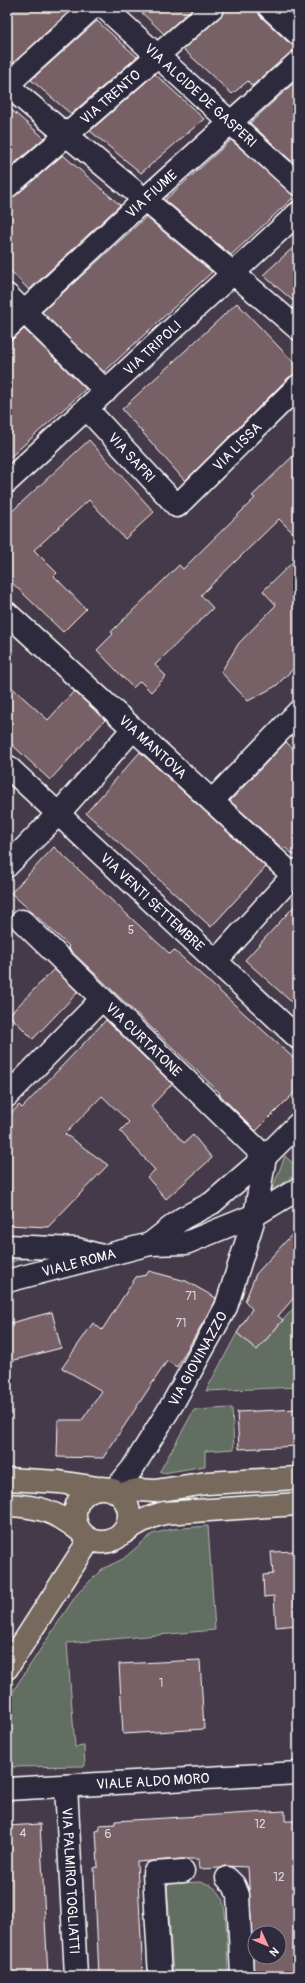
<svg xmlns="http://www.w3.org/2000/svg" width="305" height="1983" viewBox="0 0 305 1983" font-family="Pangolin,sans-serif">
<rect width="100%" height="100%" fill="#453a49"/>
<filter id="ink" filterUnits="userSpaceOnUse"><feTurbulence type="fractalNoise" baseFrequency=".025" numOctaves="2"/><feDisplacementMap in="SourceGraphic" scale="8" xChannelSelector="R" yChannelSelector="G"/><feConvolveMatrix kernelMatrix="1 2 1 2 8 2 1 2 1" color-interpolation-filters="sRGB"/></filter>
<g filter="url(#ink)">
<path fill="#626e62" stroke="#b0b6b0" d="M285,1156L298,1168V1172L271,1192Z
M37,1255L7,1263V1256Z
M298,1303V1387L206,1391L237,1333L257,1350Z
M232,1408L234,1449L205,1451V1466L163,1473L160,1471L194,1410Z
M208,1526L215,1630L67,1643L75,1747L84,1746L85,1766L7,1767V1700L77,1594L102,1569L123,1559L152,1534L172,1529Z
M199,1882C208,1883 215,1887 220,1894C228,1906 227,1960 228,1976H173L167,1884Z"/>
<path fill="#776066" stroke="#fff" fill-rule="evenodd" d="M7,7H74L12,64L7,60Z
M136,7H194L164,34Z
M225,7H257L260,16L289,43L298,46V50L290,53L252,86L248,81L232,94L183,49L221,16Z
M287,7H298V17Z
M97,21L137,57L71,114L31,80Z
M155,74L204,119L141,173L90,131Z
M298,79V167L250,123Z
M7,106L44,138L7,170Z
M231,140L295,196L231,255L165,200Z
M63,155L120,205L29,290L7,267V199L15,196Z
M146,217L212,272L104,372L42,312Z
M298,243V305L263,275Z
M237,303L298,367V374L289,377L185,481L122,409Z
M24,329L86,389L7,460V344Z
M89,440L154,512L125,539L89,500L34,550L57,573L54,576L86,609L63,632L7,578V516Z
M298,451V538L279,519L201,595L213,608L155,665L166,676L151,692L140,681L133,688L97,650L113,634L111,632L179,565L183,569L255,498L252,496Z
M298,557V664L276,686L248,701L221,672L239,643L276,605L263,591Z
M7,683L48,720L74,691L105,720L50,780L7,740Z
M286,742L298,753V858L284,847L283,849L230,801Z
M140,752L266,867L211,927L86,813Z
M54,847L170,954L174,950L298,1062V1089L256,1131L219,1094L220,1093L68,948L69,946L11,893Z
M298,902V1008L245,960Z
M54,969L78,992L33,1039L9,1015Z
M106,1020L172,1084L151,1106L184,1143L193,1135L212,1158L166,1199L147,1177L155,1170L120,1131L129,1122L102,1096L65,1134L108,1165L48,1227L7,1225V1118L19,1105L22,1108Z
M298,1228V1293L278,1316L283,1320L257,1350L237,1333L252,1309L245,1301L256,1274Z
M149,1271L186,1281L216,1298L215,1302L177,1367L167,1361L103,1458L57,1457L58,1420H82L102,1391L62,1368L93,1323L102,1330L136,1277L146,1275Z
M52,1312L61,1348L7,1362V1324Z
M298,1409V1446L239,1449L237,1412Z
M298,1551V1625L276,1627L274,1596L264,1597L263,1575L273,1574L271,1552Z
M200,1660L204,1729L123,1734L119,1664Z
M285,1811V1821H296L298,1832V1976H254L248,1867L224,1866L220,1868L199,1869L198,1859H182L137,1862L143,1976H99L94,1868L98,1867L96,1831L100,1830L99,1825L115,1824V1821ZM255,1933H279V1957H255Z
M40,1824L48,1976H7V1826Z"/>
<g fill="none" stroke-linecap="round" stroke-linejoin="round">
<g stroke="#fff" stroke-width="25">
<g id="minor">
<path id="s1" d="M104,7L298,184"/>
<path d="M269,7L298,34"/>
<path d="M7,85C103,167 203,245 298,329"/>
<path d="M7,85L93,7"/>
<path id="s2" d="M7,187L213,7"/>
<path d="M7,295L106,391"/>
<path id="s3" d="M7,328L144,200L298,62"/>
<path id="s4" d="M87,409L177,506L298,386"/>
<path id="s5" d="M7,482L298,213"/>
<path id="s6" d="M7,613L298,880"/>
<path id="s7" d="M7,766L298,1038"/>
<path d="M212,801L298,712"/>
<path d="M7,866L59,813L133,729"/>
<path id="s8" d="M22,921L265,1157L255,1215L226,1307L173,1403L132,1469L115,1490"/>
<path d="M216,961L298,870"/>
<path d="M7,1096L101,1000"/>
<path d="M150,1244L183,1218L212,1203L265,1157L298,1124"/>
<path d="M7,1246L77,1249L102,1256"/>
<path id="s9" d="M7,1281L150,1244L186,1243L255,1215L298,1189"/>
<path id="s10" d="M66,1786L76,1976"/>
<path id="s11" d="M7,1789L298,1773"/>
<path d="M227,1878L234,1885L238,1895L242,1976"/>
<path d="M160,1976L154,1873L183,1871"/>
</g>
</g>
<g stroke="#fff" stroke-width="25">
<path id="major" d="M7,1479L59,1482L98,1488
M75 1515a27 27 0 1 1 54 0a27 27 0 1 1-54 0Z
M121,1494L138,1490L155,1491L207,1483L298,1478
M7,1505C38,1506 55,1511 79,1530
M123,1533C136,1523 148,1517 164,1513L298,1504
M7,1668L90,1539"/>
</g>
<use href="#minor" stroke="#2f2a3d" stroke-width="22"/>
<use href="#major" stroke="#77695c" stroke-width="22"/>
</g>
</g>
<g text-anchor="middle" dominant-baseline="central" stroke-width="3" stroke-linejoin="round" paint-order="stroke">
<g font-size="12" fill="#ddd7d9">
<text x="131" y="930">5</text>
<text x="191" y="1296">71</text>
<text x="181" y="1323">71</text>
<text x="161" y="1683">1</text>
<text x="260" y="1824">12</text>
<text x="23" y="1833">4</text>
<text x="108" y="1834">6</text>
<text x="279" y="1877">12</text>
</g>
<g font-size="14" fill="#fff" stroke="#2f2a3d">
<text stroke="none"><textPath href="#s1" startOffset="131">VIA ALCIDE DE GASPERI</textPath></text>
<text stroke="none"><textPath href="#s2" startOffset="137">VIA TRENTO</textPath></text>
<text stroke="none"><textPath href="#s3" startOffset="197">VIA FIUME</textPath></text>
<text stroke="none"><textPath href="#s5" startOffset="198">VIA TRIPOLI</textPath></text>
<text stroke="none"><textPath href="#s4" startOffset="217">VIA LISSA</textPath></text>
<text stroke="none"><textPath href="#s4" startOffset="66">VIA SAPRI</textPath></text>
<text stroke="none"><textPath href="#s6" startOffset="198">VIA MANTOVA</textPath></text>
<text stroke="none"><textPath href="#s7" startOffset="199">VIA VENTI SETTEMBRE</textPath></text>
<text stroke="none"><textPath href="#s8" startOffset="170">VIA CURTATONE</textPath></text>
<text stroke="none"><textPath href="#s9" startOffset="74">VIALE ROMA</textPath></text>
<text transform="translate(198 1359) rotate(-61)">VIA GIOVINAZZO</text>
<text stroke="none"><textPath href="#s11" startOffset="146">VIALE ALDO MORO</textPath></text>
<text stroke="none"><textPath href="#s10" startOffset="95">VIA PALMIRO TOGLIATTI</textPath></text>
</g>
</g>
<rect width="305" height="1983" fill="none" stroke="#2f2a3d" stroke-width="24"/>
<rect x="12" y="12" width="281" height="1959" fill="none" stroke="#fff" stroke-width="1.5" filter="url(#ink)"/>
<g transform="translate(267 1945) rotate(134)"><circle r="19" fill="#2f2a3d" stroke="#827f8b"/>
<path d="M0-3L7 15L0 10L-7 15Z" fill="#ff9aa2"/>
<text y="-6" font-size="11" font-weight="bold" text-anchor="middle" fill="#ffffff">N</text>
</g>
</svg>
